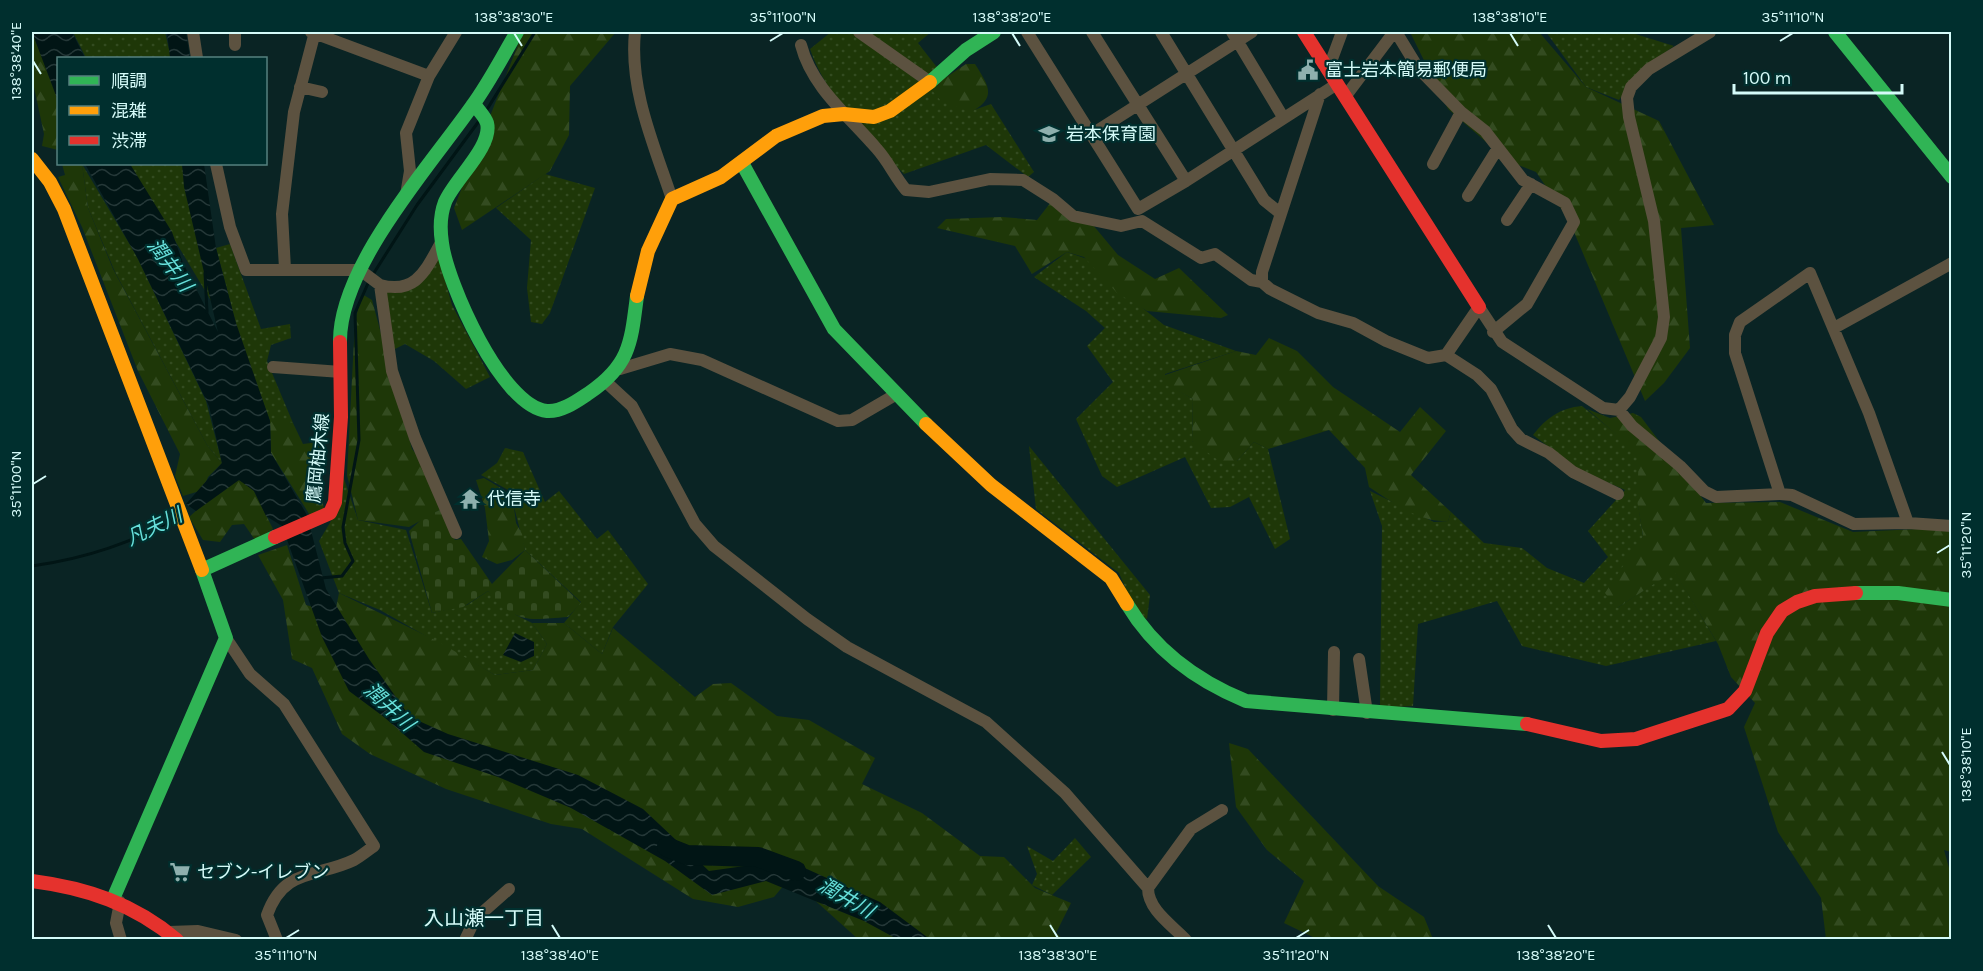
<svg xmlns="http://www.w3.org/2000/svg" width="1983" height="971" viewBox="0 0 1983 971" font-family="Karla,'Noto Sans JP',sans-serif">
<defs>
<pattern id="grass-dots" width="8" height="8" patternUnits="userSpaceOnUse" patternTransform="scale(1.5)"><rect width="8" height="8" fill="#1e3708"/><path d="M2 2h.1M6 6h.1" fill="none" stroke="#334b20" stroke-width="1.8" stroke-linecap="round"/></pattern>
<pattern id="forest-firs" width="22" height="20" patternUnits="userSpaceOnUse" patternTransform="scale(1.5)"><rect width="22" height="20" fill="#1e3708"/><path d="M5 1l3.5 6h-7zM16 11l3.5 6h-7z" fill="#334b20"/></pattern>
<pattern id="cemetery-stones" width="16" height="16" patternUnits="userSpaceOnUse" patternTransform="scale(1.5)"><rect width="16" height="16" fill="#1e3708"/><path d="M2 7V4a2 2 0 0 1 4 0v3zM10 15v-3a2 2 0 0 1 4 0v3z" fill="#334b20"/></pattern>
<pattern id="water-waves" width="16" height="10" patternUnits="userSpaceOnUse" patternTransform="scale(1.5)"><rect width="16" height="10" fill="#011515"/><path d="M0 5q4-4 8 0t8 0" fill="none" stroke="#253838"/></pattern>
</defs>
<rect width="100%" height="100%" fill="#0a2424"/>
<path fill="url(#grass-dots)" d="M73,32H165L171,58H86Z
M831,32H931L918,43L971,111L991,104L1034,172L1028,177L986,145L904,174C867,135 828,100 810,49Z
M1546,32H1629L1674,46L1640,71L1619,100L1586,87Z
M82,164L136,255L206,401L222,463L207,445L115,272L88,208Z
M129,164H182L216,309Z
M545,174L595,188L550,313L542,324L531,322L527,288L531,240L496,208Z
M230,244L261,329L290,324L291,338L271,345L267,361L293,423L270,421L240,339L216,248Z
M1067,252L1087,259L1107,280L1164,325L1236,351L1165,374V383L1193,399L1192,441L1237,461L1254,442L1268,449L1290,539L1275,549L1249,497L1230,507L1211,508L1185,457L1117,487L1102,476L1076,419L1113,382L1087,346L1105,328L1086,311L1034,277Z
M438,255L452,305L490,377L466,389L434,361L405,344L389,352L381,291L406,290Z
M1582,406L1640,453L1638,504L1643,536L1617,608L1674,570L1716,641L1606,666L1522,646L1497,601L1418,624L1413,706L1380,708L1382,526L1370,491L1434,522L1448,521L1451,512L1484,543L1522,548L1547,568L1584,583L1608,557L1588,531L1625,490L1579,470L1533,435C1546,418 1560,408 1582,406Z
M1029,446L1150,595L1147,619L1137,614L1119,573L1036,509Z
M505,448L523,452L545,502L559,491L597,539L608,530L648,584L613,627L602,654L564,623L581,602L525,550L510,491L481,475L497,463Z
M342,473L358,520L406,530L432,613L467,605L488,591L516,615L532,623L547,644L533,670L495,675L380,610L339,593L319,541L334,516Z
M1075,838L1091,857L1052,895L1032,885L1037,874L1027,846L1053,861Z"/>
<path fill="url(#forest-firs)" d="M32,32L58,96V150L42,146L44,134L32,78Z
M523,32H616L570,86L569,135L550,171L462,230L454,208Z
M1410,32H1539L1586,87L1659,121L1714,225L1681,228L1690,348L1664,383L1645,401L1569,220L1536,172L1508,161L1448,109Z
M966,64H975C988,85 998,97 971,112L941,101L930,88Z
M62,164H82L88,208L113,269L207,445L222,463L208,477L203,490L183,496L175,476L180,454L138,371L82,227L58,177L65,175Z
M1051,202L1083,213L1118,255L1155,279L1179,268L1228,315L1221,318L1147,311L1117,293L1084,257L1067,252L1032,274L1015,246L937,228L946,219L1002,217L1037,220Z
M362,294L372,300L412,449L420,459L440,510L409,527L358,520L347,475L355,321Z
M1269,338L1297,351L1333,387L1400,432L1420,407L1446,431L1411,475L1451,512L1448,521C1420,523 1392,502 1369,487L1365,468L1329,430L1268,449L1254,442L1237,461L1226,466L1192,441L1193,399L1163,383L1165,375L1236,351L1256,355Z
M1587,409L1610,418L1633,413L1641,417L1706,503L1780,502L1853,532L1919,529L1951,531V852L1944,850L1951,875V939H1826L1821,898L1778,832L1744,727L1755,703L1731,677L1718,644L1674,571L1617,608L1605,593L1643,536L1637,500L1639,454Z
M280,420L293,423L303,444L319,442L317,474L324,509L311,517L271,453L270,421Z
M484,478L504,490L513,500L516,523L522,534L525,550L512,560L497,564L482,557L489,541L485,508L476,480Z
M239,480L252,487L273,529L255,540L244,524L232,525L220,542L203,540L189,517L222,488Z
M287,545L306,605L335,613L339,593L439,642L495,675L533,670L547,644L532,623H564L602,654L613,628L695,697L713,684L731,683L777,716L809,720L875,758L862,784L922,813L980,856L1004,857L1035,888L1071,903L1056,933L1063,939H858L790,878L774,897L738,907L693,899L582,829L551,824L446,789L370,754L342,734L312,668L292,659L283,600L258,555Z
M1229,743L1248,749L1378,886L1424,917L1433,939H1317L1284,923L1304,881L1267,850L1236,807Z"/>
<path fill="url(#cemetery-stones)" d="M440,510L455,540L461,539L492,584L525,550L581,603L568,617C527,620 517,624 488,591L463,607L432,613L409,531L423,518Z"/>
<path fill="url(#water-waves)" d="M32,32H72L85,58H58V101Z
M167,32H186L190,58H170Z
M85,164H130L172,232L183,263L218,332L184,187L182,164H204L216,248L236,323L270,421L271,453L307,515L326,589L369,659L410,717L448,734L578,775L643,809L709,871L787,860L880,902L927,937L936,939H897L864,921L766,881L712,895L665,861L571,808L498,777L424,752L384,717L349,691L322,637L282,526L266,516L254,491L239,480L196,511L186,504L222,463L209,406L138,259Z
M515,633L534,642V656L521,662L503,655Z"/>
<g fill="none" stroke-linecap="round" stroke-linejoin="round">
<path stroke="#011515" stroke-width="3" d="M486,111L535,32
M205,273L207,312
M372,276L417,205L479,121
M32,566C82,559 133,543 177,517
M321,578L342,576L353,561L345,543L343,527L359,440L355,313L369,281"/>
<path stroke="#011515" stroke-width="20" d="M667,847L687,855L758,857L796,871"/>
<path stroke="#5c5240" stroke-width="12" d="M193,32L197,58
M311,32L429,76
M635,32C629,89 654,145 672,199
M859,32L930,82
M1027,32L1138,209L1186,181L1337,84
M1092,32L1186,181
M1161,32L1264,200L1280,213
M1232,32L1283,117
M1396,32L1418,68L1461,112L1485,131L1523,180L1565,203L1574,222L1527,304L1493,332
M235,45V32
M801,45C812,88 850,117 877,149C888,161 895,177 906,190L929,192L990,179L1023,180L1053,199L1073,216L1121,226L1142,221L1201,258L1215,254L1251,280L1262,282
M1326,66L1332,59L1342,32
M300,87L322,92
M1320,94L1262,272V282L1270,289L1318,313L1353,323L1386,341L1428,358L1446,355L1479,307L1502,342L1603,408L1619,410L1630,397L1661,338L1664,317L1654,221L1629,117L1627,98L1631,87L1649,69L1710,32
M1345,97L1394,32
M1092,134L1252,32
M216,164L230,227L246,270H360L380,285L392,371L415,438L456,533
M1433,164L1461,112
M406,195L410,171L406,133L429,76L456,32
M1468,196L1498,148
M1507,220L1531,184
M285,269L282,214L294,112L315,32
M380,285C417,295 426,269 442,241
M1834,328L1952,263
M1446,355L1477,375L1491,389L1512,429L1521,439L1549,453L1573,472L1618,494
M273,367L341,372
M620,369L670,354L702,360L838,421L852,420L895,395
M606,382L632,406L695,524L714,546L807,619L847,647L986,722L1065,793L1148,888
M1619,410L1632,426L1680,466L1704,491L1716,497L1780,494L1792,495L1854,524L1908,523L1952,526
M1780,494L1735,353V335L1740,322L1810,273L1869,413L1908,523
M226,638L250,674L284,704L374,846C367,851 361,856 354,860C317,878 284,867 267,915L277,940
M1359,659L1367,713
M1333,710L1334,652
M120,902L116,923L121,940
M169,932L198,931L236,940
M465,940L475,919L509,889
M1186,940C1172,925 1148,910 1148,888L1191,829L1222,810"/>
<path stroke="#30b455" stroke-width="14" d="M1835,32L1952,177
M930,82L966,50L994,32
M474,104C478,110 485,116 487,123C493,146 454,180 445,202C440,215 440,230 442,243C447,283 502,407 547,411C562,412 577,401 589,393C630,365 631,343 637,296
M742,163L834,329L926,424
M340,342C339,267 429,167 472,106C489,83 502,57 517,32
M1856,593H1898L1952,600
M1127,604C1154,649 1197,681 1246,701L1527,724
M113,899L226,638L202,570L275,537"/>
<path stroke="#ff9f0a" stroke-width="14" d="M32,159L50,182L64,209L202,570
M637,296L648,251L672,199L721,177L776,136L823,116L844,114L874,117L890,111L930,82
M926,424L991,485L1111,578L1127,604"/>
<path stroke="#e5322d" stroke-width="14" d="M1304,32L1479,307
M275,537L330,513L335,502L341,417L340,342
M1527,724L1601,741L1636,739L1728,709L1745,691L1767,633L1782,611L1797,602L1815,596L1856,593
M32,881C87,888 134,904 177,940"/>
</g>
<path fill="none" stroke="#d5fbf9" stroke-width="2" d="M514,33L522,46M1012,33L1020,46M1510,33L1518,46M770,41L783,33M1780,41L1793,33M33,61L41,74M33,484L46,476M1937,553L1950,545M1942,752L1950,765M552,925L560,938M1050,925L1058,938M1548,925L1556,938M286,938L299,930M1296,938L1309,930"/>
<defs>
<g id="civic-bare" transform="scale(1.62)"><path d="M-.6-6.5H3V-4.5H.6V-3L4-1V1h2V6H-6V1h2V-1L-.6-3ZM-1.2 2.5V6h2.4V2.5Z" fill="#8eb0ae" stroke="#002f2e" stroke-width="2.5" paint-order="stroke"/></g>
<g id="school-bare" transform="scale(1.62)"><path d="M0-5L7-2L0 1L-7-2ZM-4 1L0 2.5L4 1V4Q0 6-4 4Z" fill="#8eb0ae" stroke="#002f2e" stroke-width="2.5" paint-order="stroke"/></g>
<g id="temple-bare" transform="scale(1.62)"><path d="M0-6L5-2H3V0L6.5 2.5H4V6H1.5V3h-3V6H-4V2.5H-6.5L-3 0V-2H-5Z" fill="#8eb0ae" stroke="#002f2e" stroke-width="2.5" paint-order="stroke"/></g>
<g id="supermarket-bare" transform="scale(1.62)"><path d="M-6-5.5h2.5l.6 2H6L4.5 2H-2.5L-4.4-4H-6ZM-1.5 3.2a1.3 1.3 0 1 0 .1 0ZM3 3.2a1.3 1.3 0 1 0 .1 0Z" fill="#8eb0ae" stroke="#002f2e" stroke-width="2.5" paint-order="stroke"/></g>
</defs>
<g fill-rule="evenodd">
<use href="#civic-bare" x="1308" y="70"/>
<use href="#school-bare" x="1049" y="134"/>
<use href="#temple-bare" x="470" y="499"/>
<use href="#supermarket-bare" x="180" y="872"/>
</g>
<g text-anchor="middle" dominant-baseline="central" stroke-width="4.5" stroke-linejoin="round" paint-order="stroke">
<g font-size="18" fill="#d5fbf9" stroke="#002f2e" text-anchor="start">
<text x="1325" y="70">富士岩本簡易郵便局</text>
<text x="1066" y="134">岩本保育園</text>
<text x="487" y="499">代信寺</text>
<text x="197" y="872">セブン-イレブン</text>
</g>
<g font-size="18" fill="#d5fbf9" stroke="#002f2e">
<text transform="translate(318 458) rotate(-84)">鷹岡柚木線</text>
</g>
<g font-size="20" font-style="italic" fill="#66dfda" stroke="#002f2e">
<text transform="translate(170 265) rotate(53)">潤井川</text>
<text transform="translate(154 527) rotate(-26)">凡夫川</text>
<text transform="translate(389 707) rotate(43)">潤井川</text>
<text transform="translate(846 898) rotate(30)">潤井川</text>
</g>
<g font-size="20" fill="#d5fbf9" stroke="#002f2e">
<text x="484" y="918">入山瀬一丁目</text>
</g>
</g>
<rect width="1983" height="971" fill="none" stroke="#002f2e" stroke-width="66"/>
<rect x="57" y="57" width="210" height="108" fill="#002f2e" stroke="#55817f" stroke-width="1.5"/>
<rect x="69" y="76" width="30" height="9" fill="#30b455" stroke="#55817f" stroke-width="1.5"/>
<text x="111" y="87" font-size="18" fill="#d5fbf9">順調</text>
<rect x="69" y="106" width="30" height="9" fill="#ff9f0a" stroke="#55817f" stroke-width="1.5"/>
<text x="111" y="117" font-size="18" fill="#d5fbf9">混雑</text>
<rect x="69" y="136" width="30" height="9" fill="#e5322d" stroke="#55817f" stroke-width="1.5"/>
<text x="111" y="147" font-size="18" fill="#d5fbf9">渋滞</text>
<path d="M1734 84v9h168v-9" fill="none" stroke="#d5fbf9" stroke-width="3"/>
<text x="1743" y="84" font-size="18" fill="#d5fbf9" stroke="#002f2e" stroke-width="4.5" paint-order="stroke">100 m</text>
<rect x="33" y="33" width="1917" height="905" fill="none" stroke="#d5fbf9" stroke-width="2"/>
<g font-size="15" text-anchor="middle" fill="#d5fbf9">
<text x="514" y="22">138°38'30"E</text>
<text x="783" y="22">35°11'00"N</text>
<text x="1012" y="22">138°38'20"E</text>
<text x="1510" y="22">138°38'10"E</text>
<text x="1793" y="22">35°11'10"N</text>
<text transform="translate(16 61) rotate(-90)" y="5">138°38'40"E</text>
<text transform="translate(16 484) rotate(-90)" y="5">35°11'00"N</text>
<text transform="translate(1966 545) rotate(-90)" y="5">35°11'20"N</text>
<text transform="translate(1966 765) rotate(-90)" y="5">138°38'10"E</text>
<text x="286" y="960">35°11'10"N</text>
<text x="560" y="960">138°38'40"E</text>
<text x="1058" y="960">138°38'30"E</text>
<text x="1296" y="960">35°11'20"N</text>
<text x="1556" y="960">138°38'20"E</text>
</g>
</svg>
